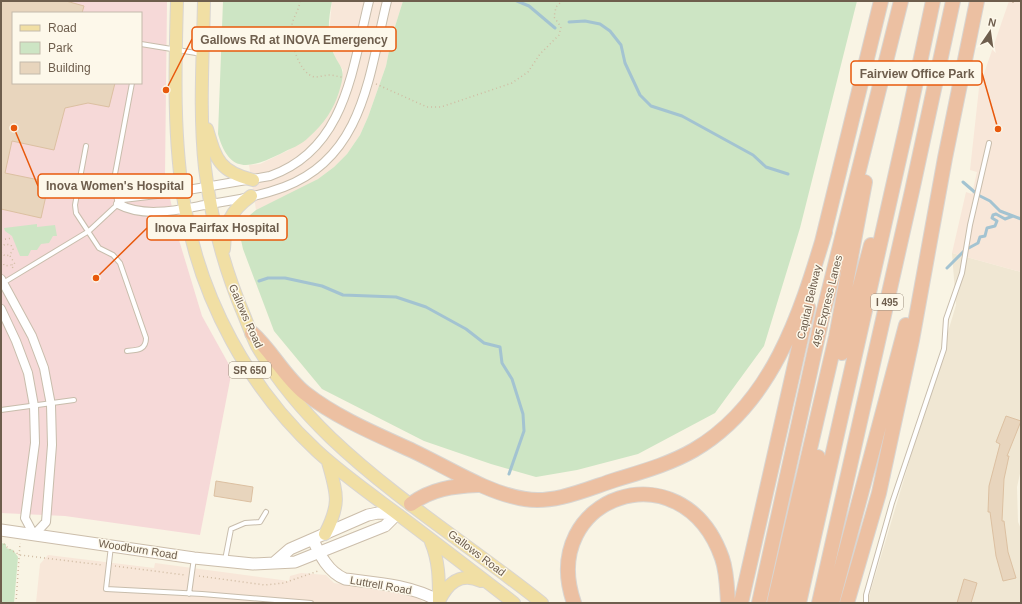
<svg xmlns="http://www.w3.org/2000/svg" width="1022" height="604" viewBox="0 0 1022 604" font-family="Arial,sans-serif">
<rect width="100%" height="100%" fill="#f9f4e4"/>
<path fill="#f0e7d3" d="M952,253L1021,272V469L1017,487L1018,522L1021,529V603H867L956,305Z"/>
<path fill="#f8e7d9" d="M332,1H403L392,36L386,66L368,117L360,135L347,154L334,167L318,179L298,190L256,210L249,165L260,164L289,150L338,94L343,70L335,58L329,34Z
M1009,1H1021V272L952,253L966,192L972,194L977,172L970,170L979,88Z
M48,555L154,568L155,563L289,581L290,576L301,573L326,575L334,583L416,596L424,603H36L40,564Z"/>
<path fill="#f6d9d8" fill-rule="evenodd" d="M1,1H167L165,175L179,240L202,316L232,370L200,535L65,516L1,513ZM13,13H141V83H13Z"/>
<path fill="#cde5c4" d="M223,1H332C329,16 327,32 331,46C338,70 348,63 339,92C334,109 323,125 309,137C302,145 289,149 280,154C249,169 229,174 218,134Z
M403,1H857L800,228L764,346L715,413L638,454L577,470L536,477L491,464L424,441L322,389L274,331L243,249L239,231L244,220L256,210L318,179L334,167L347,154L360,135L368,117L386,66L392,36Z
M37,224V227L55,225L57,236H53L49,243L41,244L37,250H31L28,256H20L12,236L5,231L4,228Z
M1,543L6,544V548L13,550L18,557L14,603H1Z"/>
<g fill="none" stroke-linecap="round" stroke-linejoin="round">
<path stroke="#a3c3d1" stroke-width="3" d="M517,1L529,6L555,28
M569,22L585,21L600,24L610,31L621,45L625,63L640,95L651,106L682,116L753,155L766,167L788,174
M963,182L978,195L990,201L1000,211L1021,219
M947,268L965,250L978,243L980,237L985,236L987,228L995,226L997,221L992,218L993,215L996,214L1005,219L1013,216
M259,281L268,278H285L322,286L343,295L396,297L426,307L466,329L484,343L500,347L502,363L512,379L523,414L524,431L509,474"/>
</g>
<path fill="#e8d5bd" stroke="#dcc0a1" d="M1,1H66L84,6L82,13H13V83H115L109,107L88,103L65,108L54,150L12,141L5,173L49,182L41,218L1,209Z
M1006,416L1021,421L1007,456H1009L1004,479L1002,521H1004L1008,552L1016,578L1003,581L996,556L990,512H988L989,486L1000,444L996,442Z
M216,481L253,487L251,502L214,496Z
M964,579L977,583L971,603H957Z"/>
<g fill="none" stroke-linecap="round" stroke-linejoin="round">
<g stroke="#c8bdac" stroke-width="6">
<path id="lane" d="M141,44L202,54
M86,146L75,205L76,213L99,248L113,255L120,263L146,338C146,350 138,350 127,351
M3,283L89,231L118,204L114,187L115,174L132,83
M1,410L74,400
M111,546L106,589L202,594L311,603
M225,560L231,529L245,523L260,522L266,512
M189,594L194,558
M866,603V595L892,503L944,349L946,319L962,273L970,225L989,143"/>
</g>
<g stroke="#c8bdac" stroke-width="10">
<path id="street" d="M369,1C352,69 346,149 270,176L182,191L123,198L118,204C146,219 181,209 210,204C235,200 260,196 284,187C364,157 369,74 387,1
M1,279L32,336L44,368L51,405L52,445L46,522L34,535L25,518L35,443L34,406L28,373L16,341L1,309"/>
</g>
<g stroke="#ccbeab" stroke-width="13">
<path id="secondary" d="M1,530L194,558L253,564L295,562L385,526L397,514
M313,540C320,555 328,572 345,579C377,583 410,585 439,601V603
M275,562L290,549L368,515L378,513L397,514"/>
</g>
<g stroke="#d9d5d1" stroke-width="14">
<path id="primary" d="M177,1C175,70 173,140 185,208C201,300 249,388 317,451C342,474 369,493 396,513C436,543 475,573 514,603
M204,1C203,56 199,113 205,168C211,219 224,268 244,315C248,325 252,336 257,346C277,380 303,411 331,438C395,499 473,548 542,603
M207,129C216,160 220,172 253,180
M224,249C225,224 230,211 251,196
M325,534C341,503 337,494 328,462
M431,542C439,561 439,579 439,600
M439,601C448,583 460,572 481,581"/>
</g>
<g stroke="#d9d5d1" stroke-width="16">
<path id="highway" d="M822,242L881,1
M252,333C272,351 284,376 305,393C337,418 376,434 413,451C447,467 489,494 525,499C555,504 587,489 615,480C641,472 670,464 694,450C772,404 800,315 825,232
M842,353L871,245
M411,504C431,489 453,486 478,485
M574,603C537,497 682,445 722,558C727,572 727,588 728,603
M741,603L808,307
M759,603L822,318L901,1
M774,603L836,337L865,182
M785,603L818,457
M799,603L907,124L933,1
M819,603L912,191L953,1
M832,603L906,325
M847,603L879,493L912,340L945,158L977,1"/>
</g>
<path stroke="#d0bba2" stroke-width="1.5" stroke-dasharray="1 3" stroke-linecap="butt" d="M300,1C299,10 294,16 292,24C288,37 299,75 315,77C320,77 325,75 330,75C334,75 338,77 342,77
M1013,3V1
M376,84L427,107H441L512,83L528,72L540,54L559,35L561,27L554,17L556,7L562,1
M1,240L12,238
M1,248L5,244L11,245L13,249L10,255
M1,252L5,256L10,255
M10,256L15,264L11,265L13,268
M1,261L5,266L11,265
M1,541L9,549L20,555L102,565
M115,566L185,575
M199,576L265,585L284,583L318,571
M16,603L20,543"/>
<use href="#lane" stroke="#fff" stroke-width="4"/>
<use href="#street" stroke="#fff" stroke-width="8"/>
<use href="#secondary" stroke="#fff" stroke-width="11"/>
<use href="#primary" stroke="#f1dfa4" stroke-width="12"/>
<use href="#highway" stroke="#ecc0a2" stroke-width="14"/>
</g>
<g text-anchor="middle" dominant-baseline="central" stroke-width="3" stroke-linejoin="round" paint-order="stroke">
<g fill="#fdf8ea" stroke="#998c7c" stroke-width="1">
<rect x="871" y="294" width="32" height="16" rx="3"/>
<rect x="229" y="362" width="42" height="16" rx="3"/>
</g>
<g font-size="10" font-weight="bold" fill="#6e5e4d">
<text x="887" y="302">I 495</text>
<text x="250" y="370">SR 650</text>
</g>
<g font-size="11" fill="#6e5e4d" stroke="#fdf8ea">
<text transform="translate(827 301) rotate(-76)">495 Express Lanes</text>
<text transform="translate(809 302) rotate(-77)">Capital Beltway</text>
<text transform="translate(246 316) rotate(66)">Gallows Road</text>
<text transform="translate(138 549) rotate(9)">Woodburn Road</text>
<text transform="translate(477 553) rotate(37)">Gallows Road</text>
<text transform="translate(381 585) rotate(10)">Luttrell Road</text>
</g>
</g>
<path fill="none" stroke="#e8590c" stroke-width="1.5" d="M166 90L192 39M998 129L982 73M14 128L38 186M96 278L147 228"/>
<g fill="#e8590c" stroke="#fdf8ea" stroke-width="1.5">
<circle cx="166" cy="90" r="4"/>
<circle cx="998" cy="129" r="4"/>
<circle cx="14" cy="128" r="4"/>
<circle cx="96" cy="278" r="4"/>
</g>
<g fill="#fdf8ea" stroke="#e8590c" stroke-width="1.5">
<rect x="192" y="27" width="204" height="24" rx="4"/>
<rect x="851" y="61" width="131" height="24" rx="4"/>
<rect x="38" y="174" width="154" height="24" rx="4"/>
<rect x="147" y="216" width="140" height="24" rx="4"/>
</g>
<g font-size="12" text-anchor="middle" font-weight="bold" fill="#6e5e4d">
<text x="294" y="44">Gallows Rd at INOVA Emergency</text>
<text x="917" y="78">Fairview Office Park</text>
<text x="115" y="190">Inova Women's Hospital</text>
<text x="217" y="232">Inova Fairfax Hospital</text>
</g>
<rect width="1022" height="604" fill="none" stroke="#6e5e4d" stroke-width="4"/>
<rect x="12" y="12" width="130" height="72" fill="#fdf8ea" stroke="#c4baab"/>
<rect x="20" y="25" width="20" height="6" fill="#f1dfa4" stroke="#c4baab"/>
<text x="48" y="32" font-size="12" fill="#6e5e4d">Road</text>
<rect x="20" y="42" width="20" height="12" fill="#cde5c4" stroke="#c4baab"/>
<text x="48" y="52" font-size="12" fill="#6e5e4d">Park</text>
<rect x="20" y="62" width="20" height="12" fill="#e8d5bd" stroke="#c4baab"/>
<text x="48" y="72" font-size="12" fill="#6e5e4d">Building</text>
<g transform="translate(990 32) rotate(13)" stroke="#fdf8ea" stroke-width="3" paint-order="stroke">
<path d="M0-3L7 15L0 10L-7 15Z" fill="#6e5e4d"/>
<text y="-6" font-size="11" font-weight="bold" text-anchor="middle" fill="#6e5e4d">N</text>
</g>
</svg>
